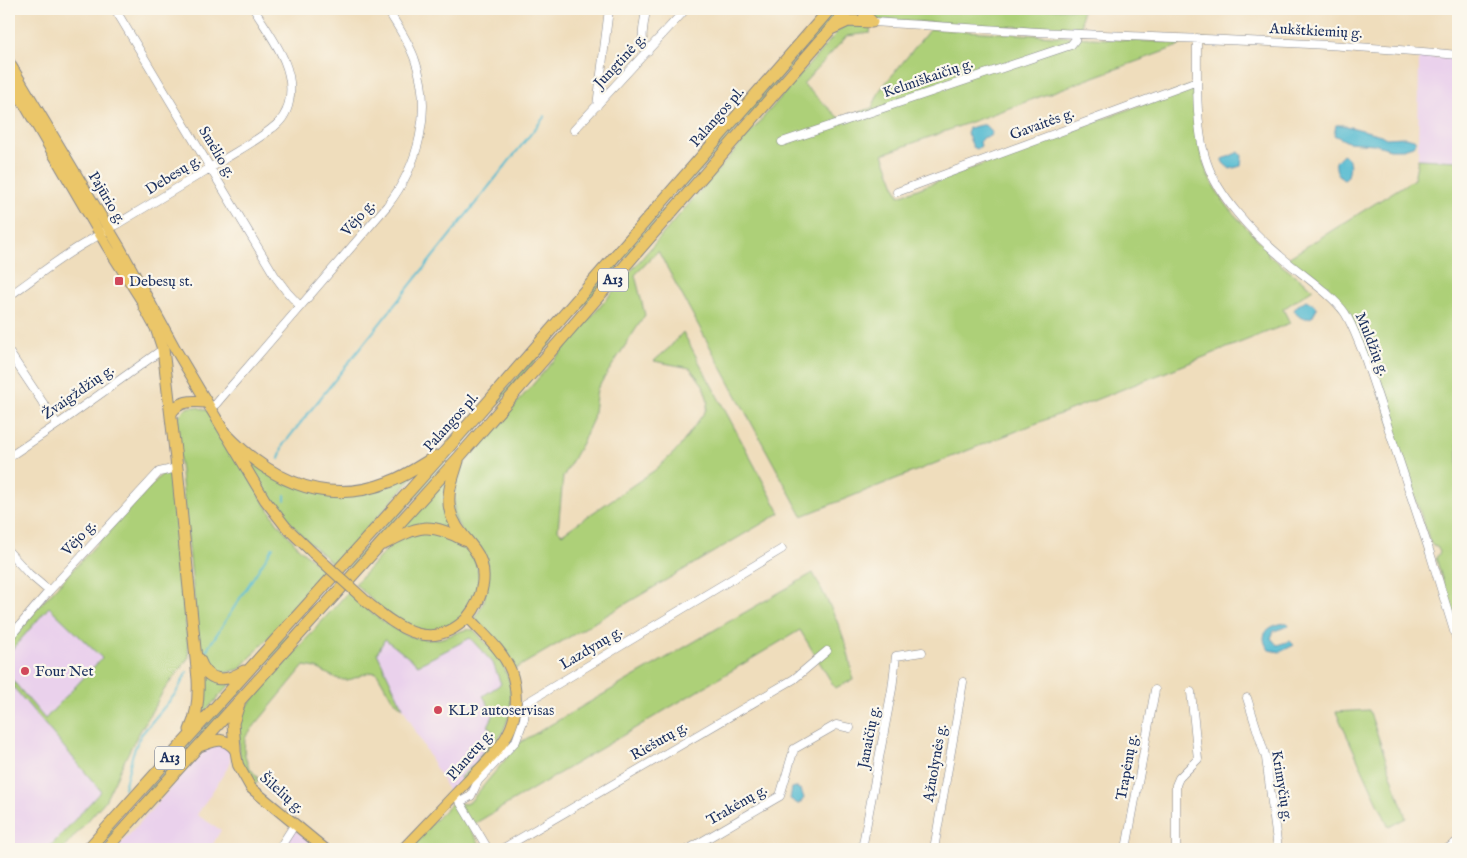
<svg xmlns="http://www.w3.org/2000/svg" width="1467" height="858" viewBox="0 0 1467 858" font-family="'IM FELL English',serif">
<rect width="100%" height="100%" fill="#fbf7ec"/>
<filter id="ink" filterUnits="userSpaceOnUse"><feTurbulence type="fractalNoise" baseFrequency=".02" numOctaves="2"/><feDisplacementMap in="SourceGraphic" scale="10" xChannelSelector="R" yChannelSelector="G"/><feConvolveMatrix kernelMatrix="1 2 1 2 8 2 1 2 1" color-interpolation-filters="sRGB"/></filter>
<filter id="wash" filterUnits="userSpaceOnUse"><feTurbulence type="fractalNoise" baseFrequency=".0096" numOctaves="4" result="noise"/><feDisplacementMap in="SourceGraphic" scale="20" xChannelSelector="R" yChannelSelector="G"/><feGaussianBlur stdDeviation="1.12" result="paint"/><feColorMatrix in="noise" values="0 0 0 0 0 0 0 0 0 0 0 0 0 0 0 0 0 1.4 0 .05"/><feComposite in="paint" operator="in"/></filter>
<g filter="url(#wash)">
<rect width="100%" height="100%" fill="#efddbc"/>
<path fill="#ead1ec" d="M1419,57L1458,58V161L1418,159Z
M49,607L103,658L45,719L9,676V653Z
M470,638L493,663L501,684L494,714L495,735L479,757L477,762L460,777L462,781L450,794L403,708L377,653L385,639L418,665Z
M9,682L101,791L48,849H9Z
M217,742L230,749V764L197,815L221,830L210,849H116L210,745Z
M295,830L318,849H283Z"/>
<path fill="#add078" stroke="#64806b" d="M836,9H842L437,474L100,849H94L494,404Z
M867,9H1082L1081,30L880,20L875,19Z
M845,25L871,26L870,33L847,36L803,84L839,118L872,108L880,90L930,29L1180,43L1179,46L883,154L899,196L1193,85C1196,112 1196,147 1207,172C1219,202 1246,227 1268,250V255L1313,289L1283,309L1290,323L802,516L658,251L635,275L645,315L597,389L593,419L582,443L563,477L558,530L562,534L655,470L678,449L706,410L708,401L703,385L690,368L654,361L669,348L683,332L780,513L515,669L477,622L476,617L484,601L487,582L454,516L455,479L459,470L839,30Z
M1418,159L1458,161V633L1436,558L1440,552L1437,547L1433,546L1430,542L1365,347L1352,320L1327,290L1288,258L1414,179Z
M189,407H196L207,410L276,521L299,548L327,573L240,669L218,675L204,664L199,645L176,425C178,416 181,411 189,407Z
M244,457L328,495L419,471L334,565L301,535L274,504Z
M162,474H168L171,477L172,483L189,657L164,690L132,745L105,801L63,849H48L101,791L9,682V676L45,719L102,658L49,607L9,653V642L42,603Z
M449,476L457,531H398Z
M426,531C436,533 447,535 456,539C460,541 464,546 467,549C493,576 472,623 438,631C427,633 415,630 405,625C388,618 369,596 355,584L389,547L402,538Z
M813,573C832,610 848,637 853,680L835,688L800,630L469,827L483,849H443L442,848L439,849H406L453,802L465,804L470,802L519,743Z
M348,592C374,614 401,643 437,639C450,638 462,627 474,630L501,659L510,683L511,711L503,732L491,750L462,781L460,777L477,762L479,757L495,735L488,726L494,714L483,696L501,684L493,663L470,638L418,665L385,639L377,653L403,708L392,699L377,673C365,670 358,679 347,680C336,681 326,672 316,668C312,667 308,667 304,666L246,736C242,751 245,765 257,776L258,781L254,786L240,760L238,716Z
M201,673L234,680L201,716Z
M1369,710L1406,818L1389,827L1336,712Z"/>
<path fill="#52bad0" stroke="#367497" d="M981,125H985L992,132L990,136L982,138L980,142L981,146L977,149L973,147L967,133L969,128Z
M1336,125H1343L1381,135L1386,138L1404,137L1414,139L1416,142L1413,146L1403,149H1390L1374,144L1348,142L1334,135Z
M1239,152L1242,156L1241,166L1230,169L1223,163V159Z
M1343,154C1352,159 1350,167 1348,176L1343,180C1337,174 1335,169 1336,161Z
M1306,300L1313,304L1317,308L1312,317C1304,320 1298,318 1294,310L1298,305Z
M1287,623L1289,626L1274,631L1271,638L1277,645L1290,641L1294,645L1280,652L1269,650C1256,633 1271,624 1287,623Z
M795,787L801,790L804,798L802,801L798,804L790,799L792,788Z"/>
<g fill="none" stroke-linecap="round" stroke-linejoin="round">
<path stroke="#52bad0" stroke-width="2" d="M279,459L283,445L545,116
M285,495V500
M206,651L273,547
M124,788L133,753L140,736L176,693L187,672"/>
</g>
</g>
<g filter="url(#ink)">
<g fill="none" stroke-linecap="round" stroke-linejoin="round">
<g stroke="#85868d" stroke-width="9">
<path id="minor" d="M115,9L275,276L287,292L300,306
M646,9C645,21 638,42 648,51
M872,22C941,26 1010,31 1080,34C1206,39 1332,43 1458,55
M1197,38C1197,74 1195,130 1207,163C1218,196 1253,233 1279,255C1298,272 1331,293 1345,313C1353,326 1358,341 1364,355L1430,553L1458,644
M597,106L609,9
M574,130L686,9
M782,142L1071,45L1075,40L1076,34
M897,192L1197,81
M9,296C35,278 59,258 87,242C132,215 178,188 223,160C239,150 256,141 271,129C280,123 287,113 289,102C297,67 270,36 254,9
M9,352L57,424
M209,408L216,404L221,398L387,206C419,165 433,110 415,60C409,42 397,25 387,9
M9,457L64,420L163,349
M9,552L29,574L49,591
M9,638L49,591L159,472L177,468
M1247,698L1266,758L1278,849
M455,795L460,802L471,796L478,781L516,741L524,719L526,703L782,549
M460,802L488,849
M279,849L295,824
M502,849L794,679L827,651
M689,849L780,796L794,749L836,725L850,728
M862,849L892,689L896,656L922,652
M934,849L963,682
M1126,849L1155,690
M1176,849V785L1179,778L1198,759L1191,692
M1447,849L1458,841"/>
</g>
<g stroke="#85868d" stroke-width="12">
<path id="major" d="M9,62L119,246L177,352L265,500L286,527L313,553
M9,78L107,246L149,312
M368,603C399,629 432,653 468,617C483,634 502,649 511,671C517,688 518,710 511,727C502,749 482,766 466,783C445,805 424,827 403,849
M235,749L238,765L251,788L325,849"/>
</g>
<g stroke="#85868d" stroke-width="13">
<path id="highway" d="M862,9L866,16L872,22
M833,28L848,21L872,22
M144,306L156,328L163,349L177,468L198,679C199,697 198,713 190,730
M171,413C179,400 192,401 206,402
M226,434C271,481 325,507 389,482C406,476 421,465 436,456
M458,461C453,478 446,493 450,510C453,526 465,537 474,549C490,570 483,599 468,617
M384,544C418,526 429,521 464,540
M199,659C208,683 224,683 244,671
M199,746C215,741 222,735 235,749
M235,749L233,723L239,704
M88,849L448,448L830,9
M106,849L460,456L848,9"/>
</g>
<use href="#minor" stroke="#fff" stroke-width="8"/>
<use href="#major" stroke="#ebc669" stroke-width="10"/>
<use href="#highway" stroke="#ebc669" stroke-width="11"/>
<g stroke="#85868d" stroke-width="12" stroke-linecap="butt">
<path id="major-bridge" d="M313,553L368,603"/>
</g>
<use href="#major-bridge" stroke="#ebc669" stroke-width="10"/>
</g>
</g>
<g fill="#d1495b" stroke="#fbf7ec" stroke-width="2">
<rect x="114" y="276" width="10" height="10" rx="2.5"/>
<circle cx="25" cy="671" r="5"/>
<circle cx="438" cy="710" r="5"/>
</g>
<g text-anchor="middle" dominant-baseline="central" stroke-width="4.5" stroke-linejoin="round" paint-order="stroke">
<g fill="#fbf7ec" stroke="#5e6b89" stroke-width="1">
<rect x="598" y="268.5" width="30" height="23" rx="4"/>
<rect x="155" y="746.5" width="30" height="23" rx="4"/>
</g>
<g font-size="14" font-weight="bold" fill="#1b2f5e">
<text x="613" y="280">A13</text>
<text x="170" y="758">A13</text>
</g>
<g font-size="15" fill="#1b2f5e" stroke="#fbf7ec">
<text transform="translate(1316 31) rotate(3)">Aukštkiemių g.</text>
<text transform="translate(620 61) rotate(-47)">Jungtinė g.</text>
<text transform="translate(928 78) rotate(-19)">Kelmiškaičių g.</text>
<text transform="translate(717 117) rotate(-49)">Palangos pl.</text>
<text transform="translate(1042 124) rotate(-20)">Gavaitės g.</text>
<text transform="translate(217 152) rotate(59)">Smėlio g.</text>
<text transform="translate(173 175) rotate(-32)">Debesų g.</text>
<text transform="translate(107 198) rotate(59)">Pajūrio g.</text>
<text transform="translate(358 218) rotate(-49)">Vėjo g.</text>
<text transform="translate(1372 344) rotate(68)">Muldžių g.</text>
<text transform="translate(78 392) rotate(-35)">Žvaigždžių g.</text>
<text transform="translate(451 422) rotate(-48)">Palangos pl.</text>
<text transform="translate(79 538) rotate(-47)">Vėjo g.</text>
<text transform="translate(591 648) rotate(-31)">Lazdynų g.</text>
<text transform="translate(869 737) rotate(-79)">Janaičių g.</text>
<text transform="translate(659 741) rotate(-30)">Riešutų g.</text>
<text transform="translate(470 755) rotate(-49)">Planetų g.</text>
<text transform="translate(935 763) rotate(-80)">Ąžuolynės g.</text>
<text transform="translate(1127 767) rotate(-80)">Trapėnų g.</text>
<text transform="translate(1282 786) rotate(81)">Krimyčių g.</text>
<text transform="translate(282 793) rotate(41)">Šilelių g.</text>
<text transform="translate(737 805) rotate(-30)">Trakėnų g.</text>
</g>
<g font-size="15" fill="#1b2f5e" stroke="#fbf7ec" text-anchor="start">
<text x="129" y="281">Debesų st.</text>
<text x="35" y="671">Four Net</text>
<text x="448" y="710">KLP autoservisas</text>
</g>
</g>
<rect width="1467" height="858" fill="none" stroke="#fbf7ec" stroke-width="30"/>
</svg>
